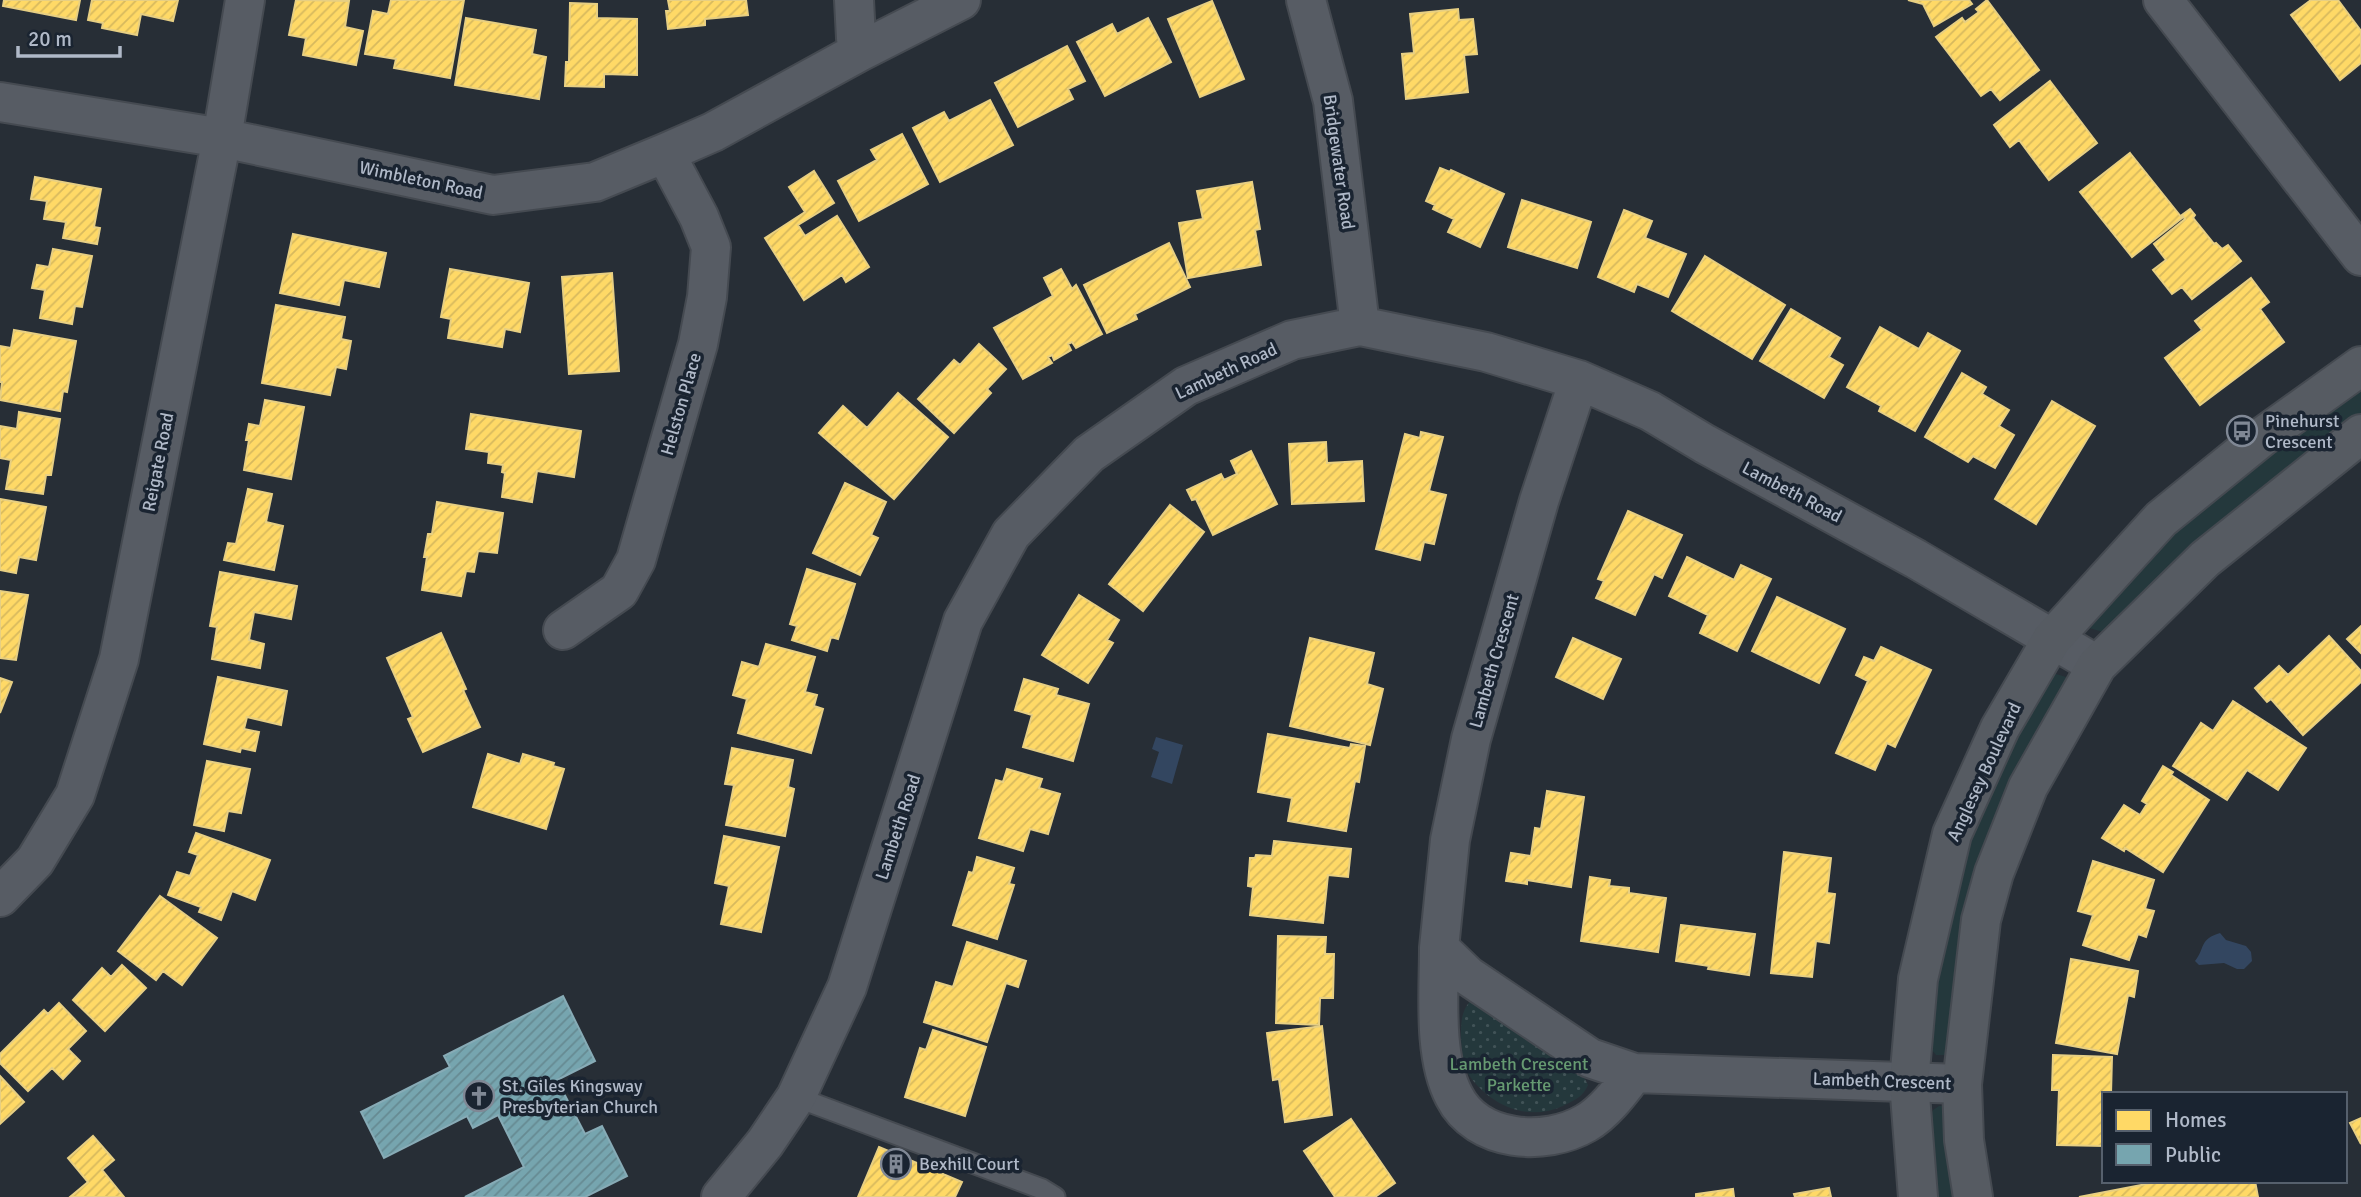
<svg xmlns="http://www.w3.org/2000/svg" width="2361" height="1197" viewBox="0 0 2361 1197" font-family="Signika,sans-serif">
<defs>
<pattern id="park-dots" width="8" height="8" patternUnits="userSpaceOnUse" patternTransform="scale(1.75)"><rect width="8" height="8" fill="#24383c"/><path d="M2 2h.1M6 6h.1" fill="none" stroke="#415357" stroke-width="1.8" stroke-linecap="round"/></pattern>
<pattern id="homes-hatch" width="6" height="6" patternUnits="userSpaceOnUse" patternTransform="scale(1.75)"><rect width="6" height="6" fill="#ffd966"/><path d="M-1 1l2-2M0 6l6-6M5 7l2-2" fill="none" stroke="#d7b95e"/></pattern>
<pattern id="public-hatch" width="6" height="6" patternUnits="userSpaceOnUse" patternTransform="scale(1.75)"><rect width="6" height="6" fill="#76a5af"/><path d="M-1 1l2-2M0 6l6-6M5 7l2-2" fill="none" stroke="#668a92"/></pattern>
</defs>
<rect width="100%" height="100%" fill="#272e36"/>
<path fill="#24383c" d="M2361,382V420L2129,615L2103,632L2089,628V625L2146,554Z
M2056,674L2066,677L2071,683L1955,1037L1945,1055H1936L1931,1049L1937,976L1974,823L2047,678Z
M1939,1106H1945L1966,1197H1936L1930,1117L1933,1110Z"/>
<path fill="url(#park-dots)" d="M1473,998L1523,1036L1581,1071L1588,1085C1583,1097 1576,1099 1565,1105C1531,1122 1494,1108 1471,1078C1462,1066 1461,1046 1461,1032C1461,1018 1463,1008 1473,998Z"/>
<path fill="#334660" d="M1156,737L1183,745L1172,784L1151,777L1159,752L1152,749Z
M2220,933L2226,940L2246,946L2251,952L2252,961L2244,969H2237L2224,963L2199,965L2195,961C2205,949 2199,939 2220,933Z"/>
<path fill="url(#homes-hatch)" stroke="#e7cf83" stroke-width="2" d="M4,0H80L76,20L3,6Z
M92,0H178L173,21L141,14L137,35L102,28L103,23L88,20Z
M296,0L349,1L345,27L363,31L356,65L303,55L306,38L289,35Z
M391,0H464L450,78L394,68L396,59L365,54L373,11L388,14Z
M668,0H746L748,15L705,19V25L668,29L666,11H670Z
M1908,0H1969L1972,4L1934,26L1923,4Z
M1987,0L2039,70L2000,100L1991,89L1981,96L1936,37L1962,18L1965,22L1979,12L1976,9Z
M2311,0H2338L2361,31V63L2340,80L2291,15Z
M1212,1L1244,79L1200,97L1168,19Z
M570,3L597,4V18L637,19V75L604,74V87L565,86L566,62H569Z
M1458,9L1459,20L1473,19L1477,54L1464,55L1468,92L1406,99L1402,54L1414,53L1410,14Z
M466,18L536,30L532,54L546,57L539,99L455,85Z
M1148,18L1171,62L1105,96L1077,42L1112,24L1117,34Z
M1067,46L1085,81L1068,89L1073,99L1018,127L995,83Z
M2050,81L2097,143L2049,180L2019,140L2010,147L1994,125Z
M990,100L1013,145L940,182L913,128L944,112L949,121Z
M902,134L928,184L859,221L838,181L877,160L871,150Z
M2130,153L2182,218L2132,257L2080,192Z
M1440,168L1450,172L1451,170L1504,194L1480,247L1448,232L1454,219L1433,209L1435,205L1426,201Z
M814,171L834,203L798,225L805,236L837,216L869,267L846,282L842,275L804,300L765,238L805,212L789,187Z
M35,177L101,189L94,227L100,228L97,244L63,238L66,222L44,219L47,201L31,199Z
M1252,182L1260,229L1255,230L1261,265L1188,278L1179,223L1203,219L1197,191Z
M1522,200L1591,222L1577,268L1508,247Z
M2190,209L2195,215L2193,218L2214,244L2216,243L2222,249L2228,245L2241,261L2192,299L2182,287L2172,294L2153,270L2166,260L2154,244L2185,219L2182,215Z
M1624,210L1652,221L1645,238L1686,254L1668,297L1637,284L1634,292L1598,277Z
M293,234L386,253L379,287L344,280L339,305L280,293Z
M1169,243L1190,287L1135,314L1137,319L1107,333L1084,285Z
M53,249L92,256L82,307L75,306L72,324L40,318L45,290L32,288L37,265L49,267Z
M1705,256L1785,305L1752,359L1672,311Z
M450,269L529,283L520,332L505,329L502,347L448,338L451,319L441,317Z
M1061,269L1072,289L1076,285L1102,334L1076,348L1072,342L1068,344L1071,350L1054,360L1052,355L1048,357L1052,363L1023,379L994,328L1053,296L1044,278Z
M612,273L619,371L569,374L562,277Z
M2251,278L2269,302L2260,309L2284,342L2200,405L2165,358L2202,330L2195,321Z
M276,305L345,317L341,339L351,341L346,369L336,367L330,395L262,383Z
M1791,309L1840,338L1829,357L1843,365L1824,398L1760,361Z
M1880,327L1919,349L1928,333L1960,351L1915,431L1879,411L1881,406L1847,387Z
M14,330L76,341L67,392L63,391L60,411L0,400L2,382H0V346L11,348Z
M979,344L1006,369L987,389L991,393L954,433L918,399L954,360L960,365Z
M1962,373L1986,387L1982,394L2009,410L1999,426L2014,435L1995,468L1973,456L1968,462L1925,437Z
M898,393L948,437L894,499L819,433L843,406L867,428Z
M265,400L304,407L291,479L244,470L249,440H246L249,424L260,426Z
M2052,401L2095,426L2036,524L1995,499Z
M19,412L60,419L51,475H46L43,494L6,489L11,460L0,458V426L17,429Z
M471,414L581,431L574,477L537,471L532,502L502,497L505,473L502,472L503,465L488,463L489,452L466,449Z
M1421,432L1443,437L1429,491L1446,495L1434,544L1424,542L1420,560L1376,549L1405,434L1420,438Z
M1326,442L1327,463L1362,461L1364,501L1292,504L1289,444Z
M1251,451L1277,504L1213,535L1196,499L1192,500L1187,490L1221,474L1224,480L1237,474L1231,461Z
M845,483L886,502L871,535L878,538L860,575L813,553Z
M248,489L272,494L266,522L283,526L274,570L224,560L228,543L236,544Z
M0,499L46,507L36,560L19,557L16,573L0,570Z
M437,502L503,513L497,553L478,551L474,572L466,571L461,596L422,590L427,557H424L428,534H432Z
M1170,505L1204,532L1143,611L1109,584Z
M1628,511L1682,535L1662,578L1654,574L1635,615L1596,598L1604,581L1598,579Z
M1687,557L1734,580L1741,565L1771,579L1737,651L1700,633L1708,615L1669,596Z
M807,569L855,584L838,639L831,637L827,651L792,640L797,626L790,624Z
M220,572L297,586L291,619L254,612L249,640L264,644L260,668L212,659L217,627L210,626Z
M0,591L28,595L16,660L0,658Z
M1079,595L1119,620L1107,640L1113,643L1088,683L1042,655Z
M1777,597L1845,629L1819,683L1752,651Z
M2361,626V653L2347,639Z
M441,633L466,689L463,690L480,727L423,752L408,719L413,717L387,658Z
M2329,636L2361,671V682L2303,735L2271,699L2267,702L2255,688L2279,666L2288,675Z
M1310,638L1374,653L1367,684L1383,689L1370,745L1290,726Z
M1573,638L1621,659L1603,699L1556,677Z
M766,644L815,657L805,692L817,695L814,706L823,709L811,753L738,733L747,699L733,695L742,662L759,667Z
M1881,647L1931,670L1895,747L1887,743L1875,770L1836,753L1868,681L1856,675L1864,657L1874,661Z
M218,677L287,691L281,725L247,717L244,729L259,732L255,751L241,748L240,752L204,744Z
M0,678L12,682L0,713Z
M1024,679L1058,689L1056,695L1089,704L1073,761L1023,747L1032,715L1015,710Z
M2233,701L2306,748L2278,790L2247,770L2227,800L2173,766L2201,723L2213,731Z
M1268,734L1350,748L1351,744L1365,746L1359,782L1355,781L1346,831L1288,821L1292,798L1258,792Z
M732,748L793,760L788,787L794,789L785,836L726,825L734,785L725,784Z
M488,754L520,764L523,754L554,763L553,766L564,769L546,829L473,807Z
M207,761L250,769L241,813L228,811L224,831L194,825Z
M2163,766L2173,772L2171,775L2209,800L2163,872L2125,848L2124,851L2102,838L2124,805L2140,815L2147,804L2142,801Z
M1007,769L1042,779L1039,788L1060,794L1048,834L1030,829L1023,851L979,838L996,780L1003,782Z
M1547,791L1584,797L1571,887L1527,880V884L1506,881L1511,853L1531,856L1535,828L1541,829Z
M196,833L270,860L255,900L232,891L221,920L199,912L201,907L168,895L177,872L190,876L198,855L189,852Z
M724,836L779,847L761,932L721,924L729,886L715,883Z
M1274,841L1351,849L1348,877L1328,875L1323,923L1250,915L1253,887L1248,886L1250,858H1255L1256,855L1272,856Z
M1784,852L1831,858L1827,893L1835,894L1829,943L1816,941L1812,977L1771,973Z
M977,857L1014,868L1009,884L1014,885L997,939L953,925L969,872L973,873Z
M2093,861L2154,880L2145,909L2154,911L2146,937L2138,934L2129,960L2083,945L2093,915L2078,911Z
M1590,877L1610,880L1609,886L1629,888V893L1666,898L1658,952L1581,941Z
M160,896L217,938L182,985L163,971L156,980L118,951Z
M1681,925L1755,934L1749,975L1708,969L1709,966L1676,961Z
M1278,936L1326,937L1325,954H1334L1333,998H1320L1319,1025L1276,1023Z
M967,942L1026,961L1018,987L1006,983L987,1042L924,1022L936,982L953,987Z
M2071,959L2138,971L2134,997L2128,995L2117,1054L2056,1043Z
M122,965L146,988L105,1031L73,1000L102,968L111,977Z
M59,1003L86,1031L68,1049L80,1061L63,1079L52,1068L28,1091L0,1063V1054L44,1010L48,1014Z
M1322,1026L1332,1115L1285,1122L1279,1079L1273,1080L1267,1033Z
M933,1030L986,1047L965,1116L905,1097L920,1048L926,1050Z
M2053,1055L2112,1057L2111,1094H2104V1146L2057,1145L2059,1090H2052Z
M0,1076L24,1102L0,1124Z
M2361,1118V1144L2350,1123Z
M1351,1119L1395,1183L1375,1197H1335L1304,1151Z
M93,1136L114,1160L102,1170L124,1197H70L88,1182L68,1158Z
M879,1147L962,1182L955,1197H858Z
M2162,1181H2255L2258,1197H2079Z
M1829,1188L1831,1197H1795L1794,1194Z
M1733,1189L1734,1197H1696V1194Z"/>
<path fill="url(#public-hatch)" stroke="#87abb6" stroke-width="2" d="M563,996L595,1061L557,1080L585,1134L602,1126L627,1176L585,1197H465L524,1167L498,1115L473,1128L467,1116L384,1158L361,1112L450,1067L444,1056Z"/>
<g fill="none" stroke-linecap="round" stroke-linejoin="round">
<g stroke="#454a51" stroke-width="23">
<path id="lane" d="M796,1097L1042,1189L1055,1197"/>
</g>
<g stroke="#454a51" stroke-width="42">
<path id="street" d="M854,0L856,38L859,52
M1306,0L1333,101L1360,326
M2163,0L2361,256
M0,102L222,138L493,195L595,182L665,153L713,132L859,52L961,0
M1579,380L1539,501L1471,739L1450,840L1439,948L1468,976L1590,1058L1634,1073L1962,1084
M563,630L619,591L636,560L698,344L707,297L711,247L699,217L665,153
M0,897L35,861L75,795L119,659L222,138L245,0
M1439,948C1439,992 1433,1056 1454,1096C1477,1142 1545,1147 1586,1123C1605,1112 1621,1090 1634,1073
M721,1197L765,1143L796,1097L847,987L963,621L1011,534L1089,454L1186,386L1292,340L1360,326L1486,352L1579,380L1650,411L1705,444L1916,559L2097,665"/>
</g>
<g stroke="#454a51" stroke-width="42">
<path id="secondary" d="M1918,1197L1909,1082L1918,979L1952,834L2000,728L2052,639L2161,519L2262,437L2361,366
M1973,1197L1964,1140L1962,1084L1981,920L1994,873L2028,787L2097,665L2205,559L2361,434"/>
</g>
<use href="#lane" stroke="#575c64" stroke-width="19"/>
<use href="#street" stroke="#575c64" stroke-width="38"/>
<use href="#secondary" stroke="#565b62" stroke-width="38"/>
</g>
<defs>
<g id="bus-ring" transform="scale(1.575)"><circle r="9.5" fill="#1a2431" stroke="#808895" stroke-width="1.5"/><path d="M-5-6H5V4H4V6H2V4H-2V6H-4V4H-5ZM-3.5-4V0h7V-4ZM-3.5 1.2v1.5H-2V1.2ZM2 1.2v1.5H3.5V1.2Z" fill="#808895"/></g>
<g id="church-ring" transform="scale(1.575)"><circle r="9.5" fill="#1a2431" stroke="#808895" stroke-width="1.5"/><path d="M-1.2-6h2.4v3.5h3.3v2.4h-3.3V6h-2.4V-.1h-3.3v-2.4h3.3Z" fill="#808895"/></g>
<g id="building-ring" transform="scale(1.575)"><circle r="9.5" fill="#1a2431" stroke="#808895" stroke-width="1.5"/><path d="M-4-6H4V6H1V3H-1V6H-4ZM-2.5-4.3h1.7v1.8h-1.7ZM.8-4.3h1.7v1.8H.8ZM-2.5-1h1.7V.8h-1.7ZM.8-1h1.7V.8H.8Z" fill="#808895"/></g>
</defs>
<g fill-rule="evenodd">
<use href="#bus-ring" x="2242" y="431"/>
<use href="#church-ring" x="479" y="1096"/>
<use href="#building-ring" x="896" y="1164"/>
</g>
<g text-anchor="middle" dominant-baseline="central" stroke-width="7" stroke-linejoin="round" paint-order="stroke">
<g font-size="18" fill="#b0b9c8" stroke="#1a2431">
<text transform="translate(1339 162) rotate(82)">Bridgewater Road</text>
<text transform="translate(421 180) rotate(12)">Wimbleton Road</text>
<text transform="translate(1226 371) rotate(-25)">Lambeth Road</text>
<text transform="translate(681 404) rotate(-74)">Helston Place</text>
<text transform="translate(158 462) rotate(-79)">Reigate Road</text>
<text transform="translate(1792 492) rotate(28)">Lambeth Road</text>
<text transform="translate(1494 661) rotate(-74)">Lambeth Crescent</text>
<text transform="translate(1984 772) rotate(-65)">Anglesey Boulevard</text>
<text transform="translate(898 827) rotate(-72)">Lambeth Road</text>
<text transform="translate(1882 1081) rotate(2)">Lambeth Crescent</text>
</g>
<g font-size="18" fill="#b0b9c8" stroke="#1a2431" text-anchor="start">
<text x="2265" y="421">Pinehurst<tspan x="2265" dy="21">Crescent</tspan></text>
<text x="502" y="1086">St. Giles Kingsway<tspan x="502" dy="21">Presbyterian Church</tspan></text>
<text x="919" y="1164">Bexhill Court</text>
</g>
<g font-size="18" fill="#669a71" stroke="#1a2431">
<text x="1519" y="1064">Lambeth Crescent<tspan x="1519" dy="21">Parkette</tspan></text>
</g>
</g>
<rect x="2102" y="1092" width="245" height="91" fill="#1a2431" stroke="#56606d" stroke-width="2"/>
<rect x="2116" y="1110" width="35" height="21" fill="#ffd966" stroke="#56606d" stroke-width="2"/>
<text x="2165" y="1127" font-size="21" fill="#b0b9c8">Homes</text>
<rect x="2116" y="1144" width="35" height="21" fill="#76a5af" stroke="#56606d" stroke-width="2"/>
<text x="2165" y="1162" font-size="21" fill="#b0b9c8">Public</text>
<path d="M18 46v10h102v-10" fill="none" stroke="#b0b9c8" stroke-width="3.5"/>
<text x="28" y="46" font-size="21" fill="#b0b9c8" stroke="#1a2431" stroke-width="5" paint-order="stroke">20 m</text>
</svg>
